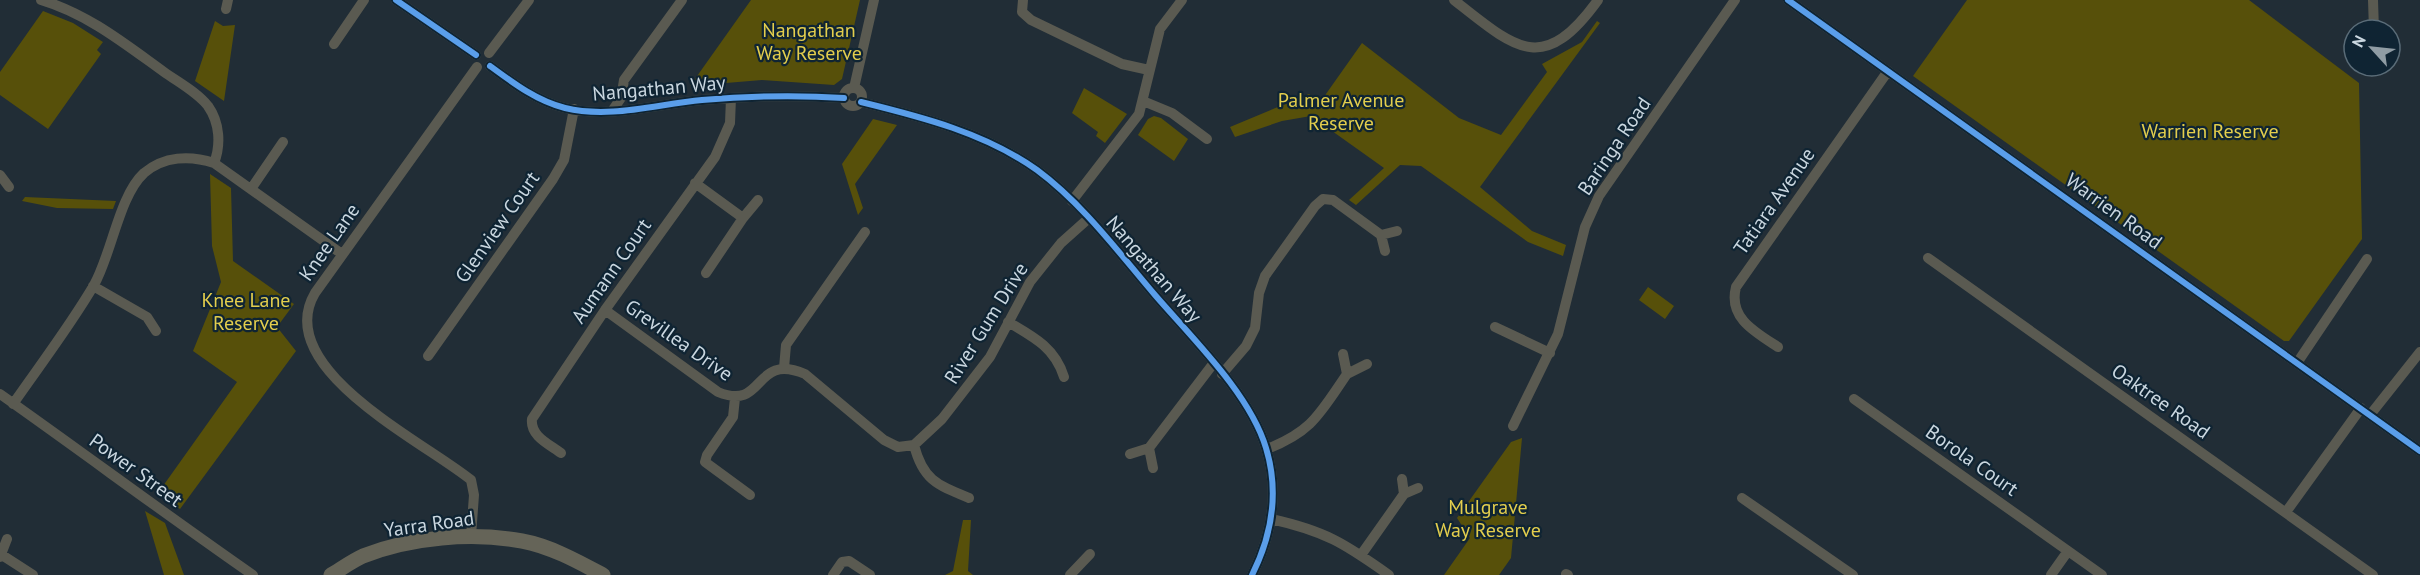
<svg xmlns="http://www.w3.org/2000/svg" width="2420" height="575" viewBox="0 0 2420 575" font-family="'PT Sans',sans-serif">
<rect width="100%" height="100%" fill="#212d36"/>
<path fill="#57500a" d="M751,0H860L842,79L834,85L762,80L690,86Z
M1967,0H2249L2359,83L2362,239L2289,341H2284L1913,76Z
M43,11L73,23L103,42L97,50L101,54L48,129L0,95V72Z
M215,21L223,26L235,25L224,101L195,81Z
M1597,21L1600,23L1480,187L1532,231L1566,245L1563,256L1528,242L1421,166L1400,165L1356,205L1349,200L1384,168L1311,116L1282,121L1235,137L1230,127L1309,94L1321,101L1362,43L1459,118L1501,135L1547,72L1542,64L1582,42Z
M1084,88L1127,114L1105,143L1096,136L1098,132L1072,113Z
M1154,116L1161,118L1188,139L1174,161L1138,135L1148,119Z
M873,119L897,125L855,184L863,208L858,215L842,164Z
M210,174L231,188L233,261L294,304L277,327L296,351L180,509L158,493L237,382L193,351L221,282L212,246Z
M25,197L116,201L113,209L57,208L22,201Z
M1648,287L1674,306L1665,319L1639,300Z
M1522,438L1511,558L1499,575H1444L1470,538L1457,518L1511,442Z
M145,511L165,523L184,575H164Z
M963,520H971L968,571L973,575H945L953,571Z"/>
<g fill="none" stroke-linecap="round" stroke-linejoin="round">
<path stroke="#5a5a51" stroke-width="10" d="M41,0C88,14 125,44 164,72C178,82 197,92 208,106C220,123 221,145 214,163
M396,0L476,55
M1023,0L1022,12L1031,20L1122,64L1149,70
M1454,0C1516,49 1543,76 1598,0
M1788,0L2420,451
M2373,0L2374,30
M226,9L228,0
M334,44L364,0
M489,53L529,0
M490,66C513,83 537,101 565,108C610,119 657,104 702,100C749,96 796,95 844,98
M2376,66V70
M844 97a9 9 0 1 1 18 0a9 9 0 1 1-18 0Z
M854,88L874,0
M1143,101L1172,113L1207,139
M861,102C922,117 985,133 1037,170C1083,204 1119,253 1155,295C1192,338 1250,394 1266,448C1279,491 1272,535 1252,575
M612,111L621,98L624,80L682,0
M0,175L9,187
M695,183L743,218
M251,189L283,142
M1072,201L1139,114L1160,29L1182,0
M1385,251L1381,235L1397,231
M1928,258L2373,575
M706,273L743,218L758,200
M93,286L147,317L156,331
M605,310L718,392C766,412 752,352 805,374L884,440L898,447L914,445L942,419L990,357L1030,282L1061,243L1089,218
M1008,322C1034,337 1055,348 1064,377
M1495,327L1550,353
M1778,347C1755,332 1728,318 1736,287L1888,71
M1343,354L1347,374L1367,364
M428,356L553,179L564,160L574,109
M2297,363L2367,259
M784,368L786,345L865,232
M1222,374L1246,346L1255,328L1259,293L1265,276L1315,206L1323,199L1333,200L1381,235
M0,394C85,454 168,516 253,575
M735,398L733,417L707,455L705,462L750,495
M1854,399L2102,575
M13,404C40,365 70,326 94,285C112,253 119,196 144,173C164,156 190,155 214,163L342,254
M2370,415L2420,352
M1513,426L1558,334L1585,227L1599,196L1735,0
M914,445C923,480 937,485 969,498
M1149,448L1213,364
M1267,449C1313,431 1320,413 1347,374
M561,453C549,444 530,436 532,419L605,310L715,157L730,123L731,98
M1130,454L1149,448L1153,468
M1402,479L1404,494L1418,488
M1742,498L1853,575
M2286,512L2361,408
M1271,519C1325,531 1344,543 1389,575
M471,536L474,495L471,480C423,441 271,368 315,293L477,67
M2,555L33,575
M1361,555L1404,494
M0,557L7,539
M1566,574L1568,575
M833,575L842,562L849,561L870,575
M1070,575L1090,554
M2051,575L2068,551"/>
<path stroke="#656458" stroke-width="15" d="M331,575C341,569 352,561 363,556C411,537 472,532 522,541C550,546 579,562 603,575"/>
<g stroke="#0f2433" stroke-width="10">
<path id="cycleway" d="M396,0L476,55
M1788,0L2420,451
M490,66C513,83 537,101 565,108C610,119 657,104 702,100C749,96 796,95 844,98
M861,102C922,117 985,133 1037,170C1083,204 1119,253 1155,295C1192,338 1250,394 1266,448C1279,491 1272,535 1252,575"/>
</g>
<use href="#cycleway" stroke="#5a9eea" stroke-width="6"/>
</g>
<g text-anchor="middle" dominant-baseline="central" stroke-width="4.5" stroke-linejoin="round" paint-order="stroke">
<g font-size="20" fill="#e3ce4d" stroke="#0f2433">
<text x="809" y="30">Nangathan<tspan x="809" dy="23">Way Reserve</tspan></text>
<text x="1341" y="100">Palmer Avenue<tspan x="1341" dy="23">Reserve</tspan></text>
<text x="2210" y="131">Warrien Reserve</text>
<text x="246" y="300">Knee Lane<tspan x="246" dy="23">Reserve</tspan></text>
<text x="1488" y="507">Mulgrave<tspan x="1488" dy="23">Way Reserve</tspan></text>
</g>
<g font-size="20" fill="#cad7e0" stroke="#0f2433">
<text transform="translate(659 88) rotate(-5)">Nangathan Way</text>
<text transform="translate(1614 146) rotate(-56)">Baringa Road</text>
<text transform="translate(1774 201) rotate(-55)">Tatiara Avenue</text>
<text transform="translate(2114 211) rotate(36)">Warrien Road</text>
<text transform="translate(497 227) rotate(-55)">Glenview Court</text>
<text transform="translate(329 242) rotate(-55)">Knee Lane</text>
<text transform="translate(1154 269) rotate(49)">Nangathan Way</text>
<text transform="translate(611 271) rotate(-55)">Aumann Court</text>
<text transform="translate(986 323) rotate(-58)">River Gum Drive</text>
<text transform="translate(679 340) rotate(35)">Grevillea Drive</text>
<text transform="translate(2161 401) rotate(35)">Oaktree Road</text>
<text transform="translate(1972 460) rotate(35)">Borola Court</text>
<text transform="translate(136 470) rotate(36)">Power Street</text>
<text transform="translate(429 524) rotate(-8)">Yarra Road</text>
</g>
</g>
<g transform="translate(2372 48) rotate(297)"><circle r="28" fill="#0f2433" stroke="#5a6c78" stroke-width="1.5"/>
<path d="M0-4.5L10 22L0 15L-10 22Z" fill="#8f9ca4"/>
<text y="-9" font-size="16" font-weight="bold" text-anchor="middle" fill="#cad7e0">N</text>
</g>
</svg>
